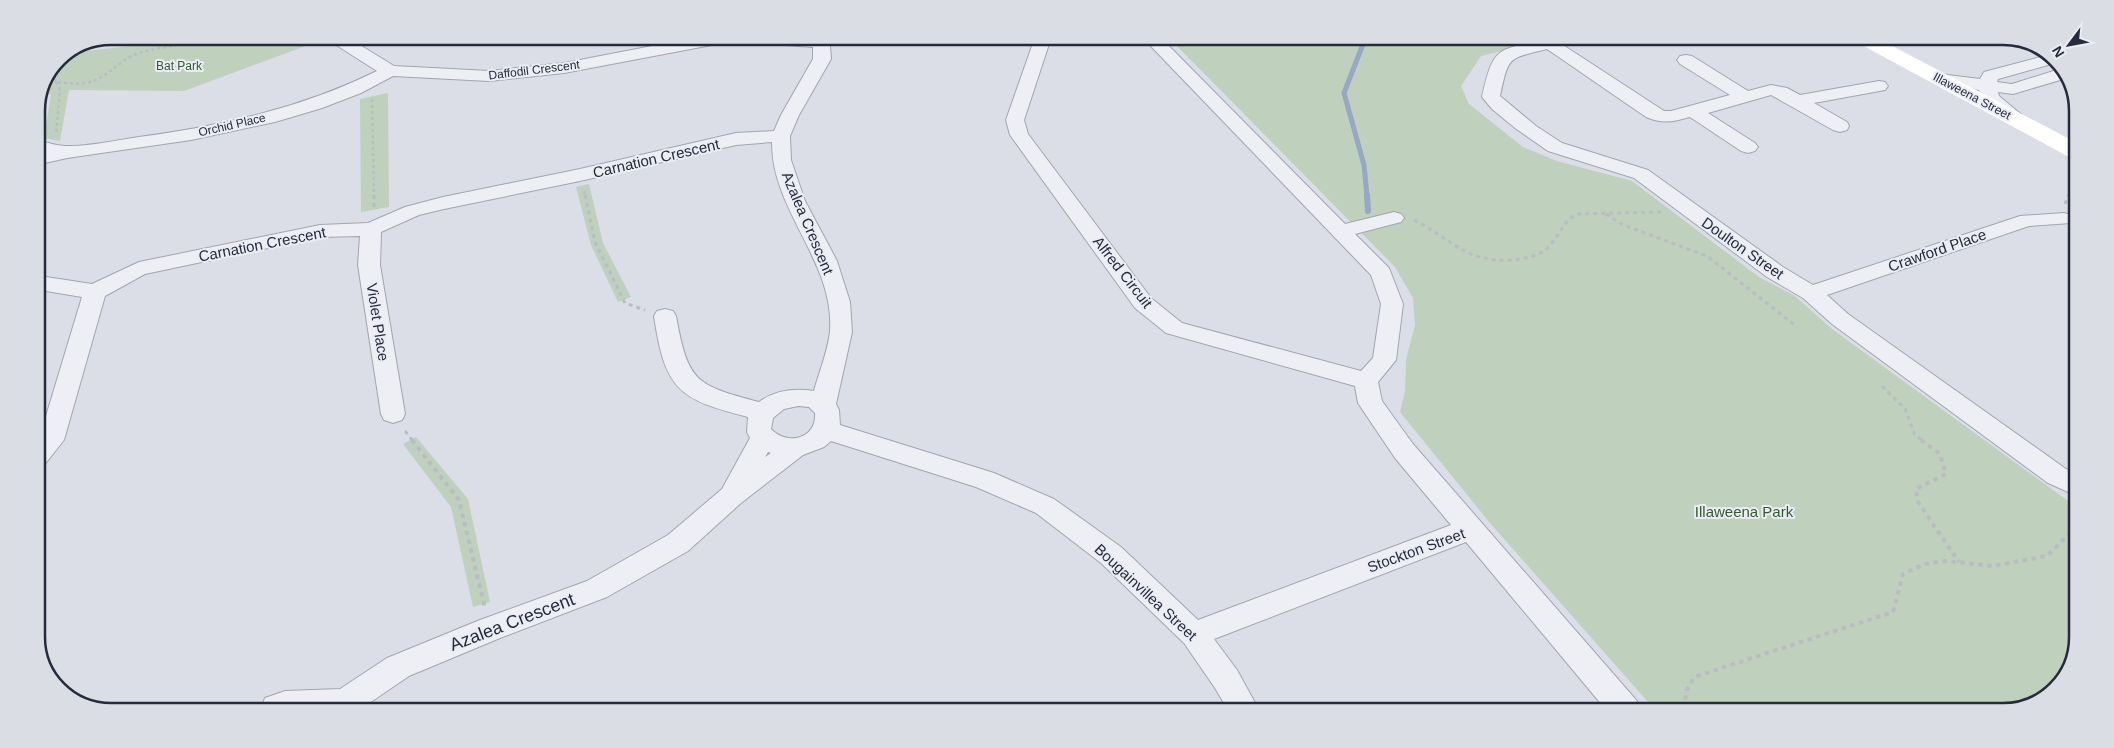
<svg xmlns="http://www.w3.org/2000/svg" width="2114" height="748" viewBox="0 0 2114 748" font-family="Arial,sans-serif">
<rect width="100%" height="100%" fill="#dbdee6"/>
<path fill="#bfd0bd" d="M221,36L318,37L319,41L184,91L69,90L60,141L44,138L51,94L41,96L58,58L77,52Z
M1169,38L1551,39L1481,56L1461,86L1469,104L1523,147L1557,161L1632,181L1759,277L1795,296L1832,329L2075,506L2074,661L2048,697L2003,712L1656,711L1490,523L1400,412L1405,391L1406,360L1415,325L1413,298L1395,267Z
M388,93L389,207L361,212L360,99Z
M589,184L603,243L631,297L618,302L591,245L576,187Z
M416,437L468,499L490,602L473,607L451,507L403,444Z"/>
<g fill="none" stroke-linecap="round" stroke-linejoin="round">
<path stroke="#96a7c7" stroke-width="5" d="M1365,39L1344,93L1364,165L1367,196"/>
<path stroke="#96a7c7" stroke-width="6" d="M1367,195L1368,211"/>
<g stroke="#a1a5b0" stroke-width="2">
<path id="street" d="M330,37H347L394,66L489,71L564,63L699,37L836,38L830,45L831,59L799,115L790,136L791,160L805,201L837,261L850,302L852,332L836,404L839,410L840,425L994,473L1054,499L1121,547L1198,620L1451,525L1395,458L1358,403L1355,386L1166,333L1135,308L1010,135L1006,120L1033,43L1036,38H1053L1049,44L1024,120L1028,134L1151,298L1182,323L1361,371L1373,358L1381,304L1371,275L1143,38H1161L1345,224L1394,212L1401,214L1404,218L1401,222L1355,234L1389,268L1403,304L1396,360L1378,382L1382,401L1413,444L1637,701L1641,711H1607L1466,542L1214,639L1237,670L1259,710H1228L1215,688L1184,643L1101,563L1036,513L976,487L831,441L824,447L803,455L741,503L688,551L607,597L500,638L409,676L362,708H261L265,698L285,691L340,689L387,658L480,620L587,581L668,535L722,489L750,438L747,432L748,417C677,399 665,389 654,316L657,311L665,309L673,311L676,316C688,382 695,385 759,402C775,390 795,388 814,391C819,372 828,351 830,331C835,262 771,210 772,142L736,145L580,181L444,209L419,215L381,232L380,265L405,414L402,420L393,423L384,420L381,414L358,265L360,236L320,237L145,274L105,296L64,440L45,464L36,466V440L40,436L82,297L46,291L36,293V279L46,277L92,284L139,262L320,225L368,223L405,207L443,197L580,169L736,133L774,131L781,115L813,59V47L743,42L717,44L564,73L489,81L393,76L361,93L322,108L275,122L191,140L67,158L36,165V153L40,152H36V140C46,142 57,146 66,146C87,147 118,140 139,137C222,126 302,108 377,71L333,43ZM798,406L809,407L815,413C817,439 787,446 771,429L773,418L784,409ZM768,452L771,453L765,457Z
M1547,39H1577L1575,43L1563,45L1664,111H1671L1730,95L1680,64L1677,60L1680,56L1686,55L1692,56L1748,91L1771,85L1787,88L1800,95L1879,81L1885,82L1888,86L1885,90L1814,103L1847,122L1849,126L1847,130L1840,132L1833,130L1771,95L1708,113L1755,143L1758,147L1755,151L1748,153L1741,151L1690,117C1673,122 1662,124 1646,117L1547,49C1507,59 1509,56 1500,96L1536,126L1562,143L1648,170L1783,267L1813,285L2020,216L2064,213L2071,215L2074,219L2071,223L2029,226L1827,295L1848,314L2066,469L2075,473V495L2048,483L1832,324L1803,298L1767,277L1634,178L1548,151L1515,128L1492,109L1482,97C1494,44 1497,51 1547,39Z
M2048,55L2062,65H2048L1998,79L1997,82L2012,84L2063,68L2067,78L2013,94L1998,92L1999,96L2023,116L2020,120C2004,124 1983,105 1979,90L1940,84L1934,83L1931,79L1934,75L1940,74L1980,79L1984,72Z"/>
</g>
<path stroke="#babcc4" stroke-width="2.5" stroke-dasharray="3 3" stroke-linecap="butt" d="M52,73L56,82C67,83 79,85 90,82C109,77 120,59 139,53C176,42 217,43 256,37
M56,82L60,90L56,135
M372,99L374,196
M584,191L585,196
M2068,196L2077,192"/>
<path stroke="#babcc4" stroke-width="3" stroke-dasharray="4 4" stroke-linecap="butt" d="M374,195V209
M585,195L595,242L625,303L645,310
M2065,204L2068,196L2071,195
M1606,214L1621,224L1707,256L1797,327
M1414,220C1451,238 1465,263 1511,260C1522,259 1535,257 1544,251C1558,241 1561,222 1577,214L1661,212
M1882,386L1905,409L1915,435L1923,441
M405,431L413,441"/>
<path stroke="#babcc4" stroke-width="4" stroke-dasharray="4.5 4.5" stroke-linecap="butt" d="M412,440L459,500L485,608
M1921,440L1940,454L1946,474L1916,489L1918,502L1959,562
M1673,711L1684,705L1687,690L1694,677L1893,612L1903,574L1925,564L1945,561L1993,566L2047,556L2075,528"/>
<use href="#street" fill="#eeeff4" fill-rule="evenodd"/>
<path fill="#fff" fill-rule="evenodd" d="M1857,40H1881L2077,143V159L2069,157L1860,44Z"/>
</g>
<g text-anchor="middle" dominant-baseline="central" stroke-width="4" stroke-linejoin="round" paint-order="stroke">
<g font-size="12" fill="#355833" stroke="#ebedf4">
<text x="179" y="66">Bat Park</text>
</g>
<g font-size="12" fill="#252b3c" stroke="#ebedf4">
<text transform="translate(534 70) rotate(-7)">Daffodil Crescent</text>
<text transform="translate(1972 96) rotate(28)">Illaweena Street</text>
<text transform="translate(232 125) rotate(-13)">Orchid Place</text>
</g>
<g font-size="15" fill="#252b3c" stroke="#ebedf4">
<text transform="translate(656 158) rotate(-13)">Carnation Crescent</text>
<text transform="translate(808 223) rotate(67)">Azalea Crescent</text>
<text transform="translate(262 244) rotate(-11)">Carnation Crescent</text>
<text transform="translate(1743 248) rotate(35)">Doulton Street</text>
<text transform="translate(1937 250) rotate(-19)">Crawford Place</text>
<text transform="translate(1123 272) rotate(52)">Alfred Circuit</text>
<text transform="translate(378 322) rotate(81)">Violet Place</text>
<text transform="translate(1416 550) rotate(-20)">Stockton Street</text>
<text transform="translate(1146 592) rotate(43)">Bougainvillea Street</text>
</g>
<g font-size="15" fill="#355833" stroke="#ebedf4">
<text x="1744" y="511">Illaweena Park</text>
</g>
<g font-size="18" fill="#252b3c" stroke="#ebedf4">
<text transform="translate(512 622) rotate(-21)">Azalea Crescent</text>
</g>
</g>
<path d="M0 0H2114V748H0ZM111 45H2003A66 66 0 0 1 2069 111V637A66 66 0 0 1 2003 703H111A66 66 0 0 1 45 637V111A66 66 0 0 1 111 45Z" fill="#dbdde5" fill-rule="evenodd"/>
<path fill="none" stroke="#252b3c" stroke-width="2.5" d="M111 45H2003A66 66 0 0 1 2069 111V637A66 66 0 0 1 2003 703H111A66 66 0 0 1 45 637V111A66 66 0 0 1 111 45Z"/>
<g transform="translate(2069 45) rotate(238)" stroke="#ebedf4" stroke-width="4" paint-order="stroke">
<path d="M0-4L9 19L0 12L-9 19Z" fill="#252b3c"/>
<text y="-8" font-size="14" font-weight="bold" text-anchor="middle" fill="#252b3c">N</text>
</g>
</svg>
